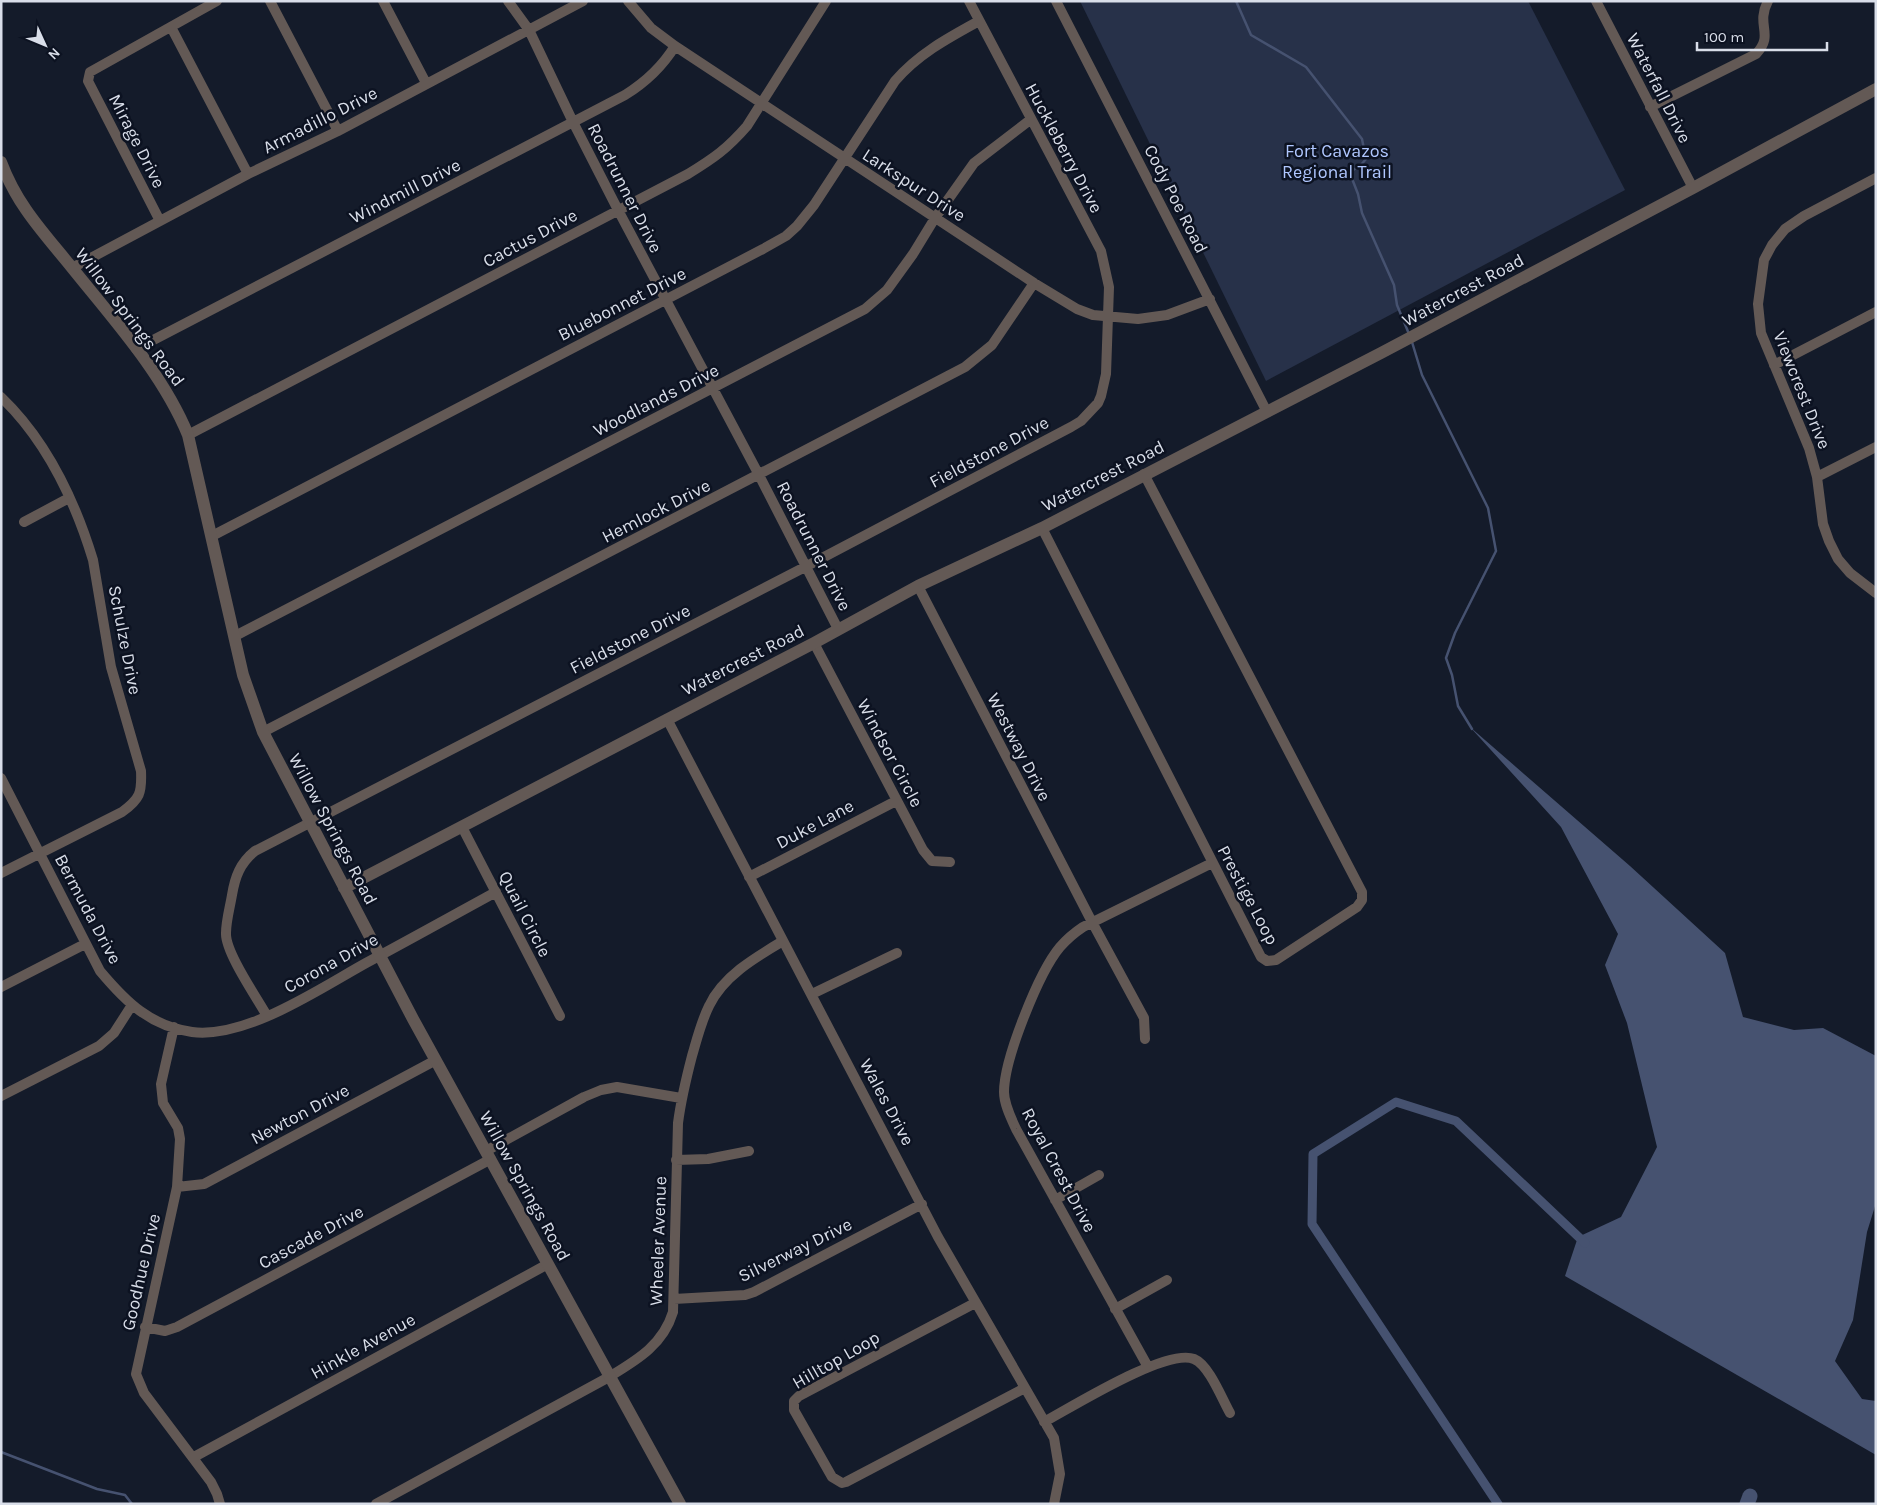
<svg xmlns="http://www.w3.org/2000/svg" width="1877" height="1505" viewBox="0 0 1877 1505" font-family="Karla,sans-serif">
<rect width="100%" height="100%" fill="#141b2a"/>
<path fill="#273149" d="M1080,1H1528L1625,190L1266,381Z"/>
<path fill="#465270" d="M1470,727L1630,866L1725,953L1743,1017L1794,1030L1823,1028L1876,1056V1203L1867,1232L1853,1320L1835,1361L1862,1399L1876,1401V1455L1565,1276L1578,1237L1621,1217L1657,1147L1627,1023L1605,965L1618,934L1561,827Z"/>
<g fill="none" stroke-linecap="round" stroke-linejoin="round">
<path stroke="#465270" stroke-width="2.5" d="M1236,1L1251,35L1306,67L1362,139L1366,159L1360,166L1353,170L1351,176L1358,194L1362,213L1394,285L1397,305L1409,334
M1412,342L1422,375L1488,508L1496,551L1455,633L1446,658L1452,675L1458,706L1472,729
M1,1452L97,1489L125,1495L132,1504"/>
<path stroke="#465270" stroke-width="9" d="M1498,1504L1312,1224L1313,1154L1396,1102L1456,1121L1585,1243"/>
<path stroke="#465270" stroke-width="15" d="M1747,1504L1750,1496"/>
<path stroke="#635955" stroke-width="10" d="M270,1L338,131
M383,1L426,83
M508,1L529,30L573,122L618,210L759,475L838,629
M628,1L651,28L675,46L1034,283L1077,309L1093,315L1138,319L1167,315L1210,299
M1056,1L1267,412
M1596,1L1693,188
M171,27L248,174
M1650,107L1756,54C1775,34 1755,26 1768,1
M1876,178L1804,216L1785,229L1772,245L1764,260L1758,304L1761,333L1809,448L1817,477L1823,524L1829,541L1838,559L1850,573L1876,593
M160,221L88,81L90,72L217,1
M72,268L248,174L338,131L583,1
M136,349L625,95C646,82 662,67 675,46
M1774,365L1876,312
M1,397C46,440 75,501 93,560L111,667L141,771C142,793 140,799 122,812L1,873
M188,435L688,174C714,158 727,149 747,126L826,1
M1817,477L1876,447
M24,522L69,498
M1042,528L1261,957L1267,961L1276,960L1357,907L1362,900V892L1144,474
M212,536L763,249L786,236L797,226L814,205L895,81C918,54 948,38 979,21
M918,586L1092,922L1144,1018L1145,1039
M235,636L865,309L887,290L913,254L935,218L974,163L1030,120
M814,643L923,850L932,861L950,862
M667,719L938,1237L1054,1438L1060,1474L1054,1504
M263,732L965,367L992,345L1034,283
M1,778L100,971C126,1002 150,1026 192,1032C246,1039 319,989 366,963C409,940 452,916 496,892
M462,827L560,1016
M749,877L896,801
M1,987L85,944
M812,994L897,953
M267,1016C257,998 225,952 226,933C226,921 230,907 232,895C235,877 240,863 255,851L805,567L1071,427L1081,421L1098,403L1101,396L1106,374L1109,287L1101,251L969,1
M174,1027L161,1084L163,1103L178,1128L180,1139L177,1187L136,1374L144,1393L211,1482L217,1494L220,1504
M1,1096L99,1046L114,1033L132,1005
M486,1151L584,1097L601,1090L617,1087L681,1098
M676,1160L708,1159L749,1151
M177,1187L204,1184L436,1060
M1055,1200L1099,1175
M674,1299L745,1295L754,1292L922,1204
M975,1303L799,1396L794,1401V1410L832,1477L842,1483L846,1482L1025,1388
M1115,1309L1167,1280
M145,1327L165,1331L177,1327L491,1159
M1148,1367L1016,1129C1011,1118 1004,1104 1004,1092C1004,1059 1039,972 1060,947C1067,939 1074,933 1083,927L1212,863
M1044,1422C1072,1407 1166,1348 1194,1359C1209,1365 1222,1399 1230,1413
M194,1457L548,1264
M376,1504L609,1377C637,1360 663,1345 673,1312L678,1123C681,1100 686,1079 692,1056C697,1039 701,1022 709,1006C723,976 756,957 783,941"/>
<path stroke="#635955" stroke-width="12" d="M1,162C18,207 44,233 73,269C114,320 163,374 188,435L243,675L263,732L413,1019L680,1504
M344,888L814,643L918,586L1042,528L1381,353L1693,188L1876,89"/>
</g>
<g text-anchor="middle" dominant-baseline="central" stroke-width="5" stroke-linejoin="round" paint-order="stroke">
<g font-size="18" fill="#d9dee9" stroke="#0c1221">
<text transform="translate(1659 88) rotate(63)">Waterfall Drive</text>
<text transform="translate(320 120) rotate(-27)">Armadillo Drive</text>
<text transform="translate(137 141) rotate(63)">Mirage Drive</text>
<text transform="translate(1064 148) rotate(62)">Huckleberry Drive</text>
<text transform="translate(914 185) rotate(33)">Larkspur Drive</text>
<text transform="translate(625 188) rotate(63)">Roadrunner Drive</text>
<text transform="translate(405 191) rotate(-27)">Windmill Drive</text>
<text transform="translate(1176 199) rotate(63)">Cody Poe Road</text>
<text transform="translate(530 238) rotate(-28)">Cactus Drive</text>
<text transform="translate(1463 290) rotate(-28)">Watercrest Road</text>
<text transform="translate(622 304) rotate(-27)">Bluebonnet Drive</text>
<text transform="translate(130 317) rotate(53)">Willow Springs Road</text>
<text transform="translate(1802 390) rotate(68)">Viewcrest Drive</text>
<text transform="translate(656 400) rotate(-27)">Woodlands Drive</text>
<text transform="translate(989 452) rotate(-28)">Fieldstone Drive</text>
<text transform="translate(1103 476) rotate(-27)">Watercrest Road</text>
<text transform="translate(656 511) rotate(-27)">Hemlock Drive</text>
<text transform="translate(814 546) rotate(63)">Roadrunner Drive</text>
<text transform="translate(630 639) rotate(-27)">Fieldstone Drive</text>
<text transform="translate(125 640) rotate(79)">Schulze Drive</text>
<text transform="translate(743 660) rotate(-27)">Watercrest Road</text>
<text transform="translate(1019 747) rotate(63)">Westway Drive</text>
<text transform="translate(890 753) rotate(62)">Windsor Circle</text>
<text transform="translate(815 824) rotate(-28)">Duke Lane</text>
<text transform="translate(333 829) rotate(62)">Willow Springs Road</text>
<text transform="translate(1248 895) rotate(62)">Prestige Loop</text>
<text transform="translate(88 909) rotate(62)">Bermuda Drive</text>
<text transform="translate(525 914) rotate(63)">Quail Circle</text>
<text transform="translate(331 963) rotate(-29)">Corona Drive</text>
<text transform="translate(887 1102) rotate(62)">Wales Drive</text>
<text transform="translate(300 1114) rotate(-28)">Newton Drive</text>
<text transform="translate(1059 1170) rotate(62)">Royal Crest Drive</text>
<text transform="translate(525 1186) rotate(61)">Willow Springs Road</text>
<text transform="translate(311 1237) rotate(-28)">Cascade Drive</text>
<text transform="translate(658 1241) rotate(-88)">Wheeler Avenue</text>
<text transform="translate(795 1250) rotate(-26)">Silverway Drive</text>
<text transform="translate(141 1272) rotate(-77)">Goodhue Drive</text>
<text transform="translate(363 1346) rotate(-29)">Hinkle Avenue</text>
<text transform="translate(836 1360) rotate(-30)">Hilltop Loop</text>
</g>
<g font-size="18" fill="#b0c7ff" stroke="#0c1221">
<text x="1337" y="151">Fort Cavazos<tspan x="1337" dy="21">Regional Trail</tspan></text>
</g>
</g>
<rect width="1877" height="1505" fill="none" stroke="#d9dee9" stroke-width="5"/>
<g transform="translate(45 45) rotate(134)" stroke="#0c1221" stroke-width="4" paint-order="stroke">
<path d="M0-4L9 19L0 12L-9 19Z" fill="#d9dee9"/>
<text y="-8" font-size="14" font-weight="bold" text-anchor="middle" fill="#d9dee9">N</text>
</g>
<path d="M1697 42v8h130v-8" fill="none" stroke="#d9dee9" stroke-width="2.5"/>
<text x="1704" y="42" font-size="15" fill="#d9dee9" stroke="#0c1221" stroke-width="4" paint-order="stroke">100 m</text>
</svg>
